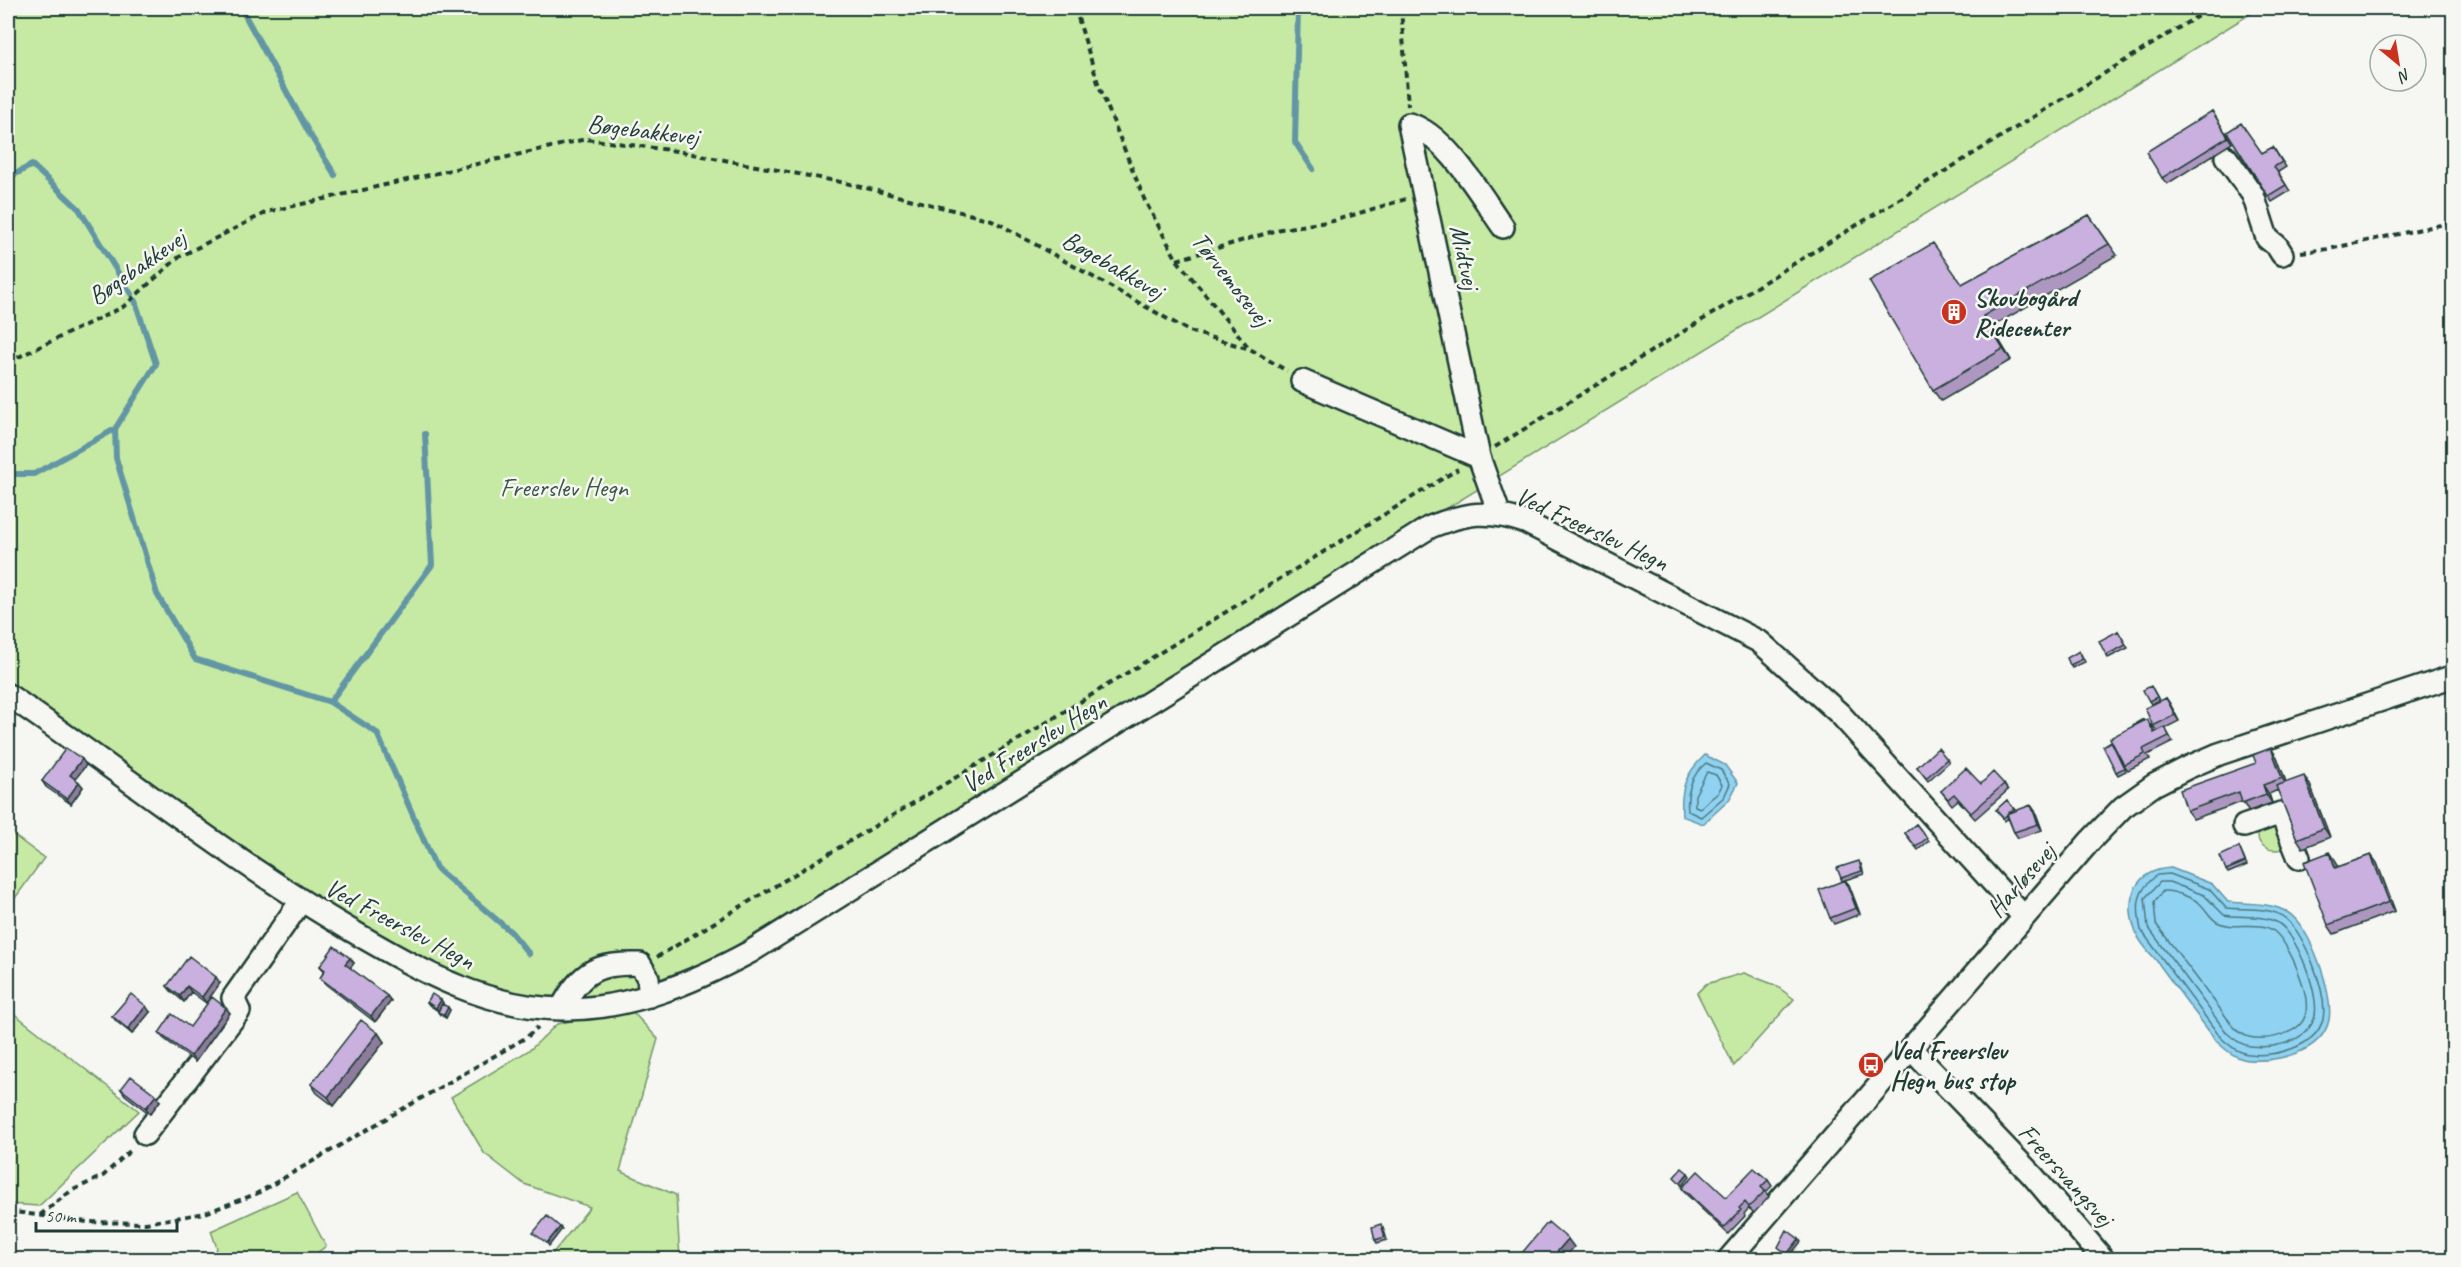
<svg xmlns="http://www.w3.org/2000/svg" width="2461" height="1267" viewBox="0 0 2461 1267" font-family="Caveat,sans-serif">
<rect width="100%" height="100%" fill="#f6f6f2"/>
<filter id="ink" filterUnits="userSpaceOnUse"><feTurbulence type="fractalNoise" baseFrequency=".0167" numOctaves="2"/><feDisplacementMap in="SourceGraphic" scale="12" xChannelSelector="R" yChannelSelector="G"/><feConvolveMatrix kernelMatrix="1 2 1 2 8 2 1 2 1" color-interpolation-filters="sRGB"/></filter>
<g filter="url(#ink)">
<path fill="#c6eaa3" stroke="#72946c" stroke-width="1.5" d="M8,8H2260L721,955C673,974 626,996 574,998C445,1002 315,900 214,831C145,784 76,738 8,691Z
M2275,823L2287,848C2269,854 2251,845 2261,825Z
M8,831L44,858L8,908Z
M1744,973L1775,985L1794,999L1734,1066L1697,993L1706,984Z
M8,1009L139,1111L39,1206L8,1204Z
M630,1009L658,1039L620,1171L676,1195L680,1259H548L590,1207L524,1184L484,1153L451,1097L531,1049L557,1024Z
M297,1192L326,1246L309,1259H212L217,1248L211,1231Z"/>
<path fill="#90d2f1" stroke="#6396a5" stroke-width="1.5" d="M1705,755L1725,765L1738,783L1729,800L1703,824L1682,816C1680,789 1685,774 1705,755Z
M2171,868L2212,884L2228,902C2247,904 2270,902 2287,912C2310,925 2334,994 2329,1020C2322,1053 2276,1062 2248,1060C2236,1059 2226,1050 2217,1042C2197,1015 2176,988 2156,960C2149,952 2138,941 2135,930C2124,898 2135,870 2171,868Z"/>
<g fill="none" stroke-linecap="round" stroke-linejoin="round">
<path stroke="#4c7980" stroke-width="1.5" d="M1706,763L1721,770L1730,784L1724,797L1701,817L1688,811C1686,793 1691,775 1706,763Z
M1707,772L1716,775L1722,785L1718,793L1700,808L1695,806V795Z
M2170,874L2209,889L2226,908C2244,910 2270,906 2285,918C2305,934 2328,994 2323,1019C2316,1048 2273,1057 2249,1054C2238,1053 2229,1045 2221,1038L2141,930C2136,905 2136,891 2157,875Z
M2160,882H2169L2204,895L2224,915C2241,918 2263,914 2278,923C2297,934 2322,999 2314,1019C2305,1043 2272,1049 2250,1046C2241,1045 2234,1039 2227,1033L2148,927L2145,898Z
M2163,891C2172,890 2190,897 2198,902C2205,907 2209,917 2217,922C2234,931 2260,919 2275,932C2290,945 2312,997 2305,1016C2299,1035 2265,1041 2249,1037C2242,1035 2238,1031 2233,1026L2156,924L2154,902Z"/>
<path stroke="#6396a5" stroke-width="6" d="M241,8L309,133L335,175
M1298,8L1295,142L1313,169
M8,178L32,165L79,209L131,294
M135,301L156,364L115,429L116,458L157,594L195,659L330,702L377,733L436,868L511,932L529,954
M8,474H34L115,429
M330,702L432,565L425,434"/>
<g stroke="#1f3d34" stroke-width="26">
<path id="minor" d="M2226,157L2253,195L2267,238L2277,246L2282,254
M1302,381L1479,457
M1499,513L1479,457L1409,124C1446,134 1481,196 1503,227
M8,695C123,773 231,861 352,931C418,969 483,1008 562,1009C629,1010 692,983 750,952L1430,527C1466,513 1487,509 1525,522L1760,642L1840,714L2024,917
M2244,826L2281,813L2299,858
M561,1009C582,970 597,963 640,964L648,978L650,996
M1911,1049L2033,1176L2104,1260
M145,1134L239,1011L233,998L301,901
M1728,1260L2090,841L2123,807L2154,785L2189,767L2219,754L2454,676"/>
</g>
<path stroke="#1f3d34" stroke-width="4" stroke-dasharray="6 4.5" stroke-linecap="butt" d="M1075,8L1098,83L1145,201L1177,260L1250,349L1287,371
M1401,8L1408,106
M2301,252L2329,249L2454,222
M1177,260L1281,229L1333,221L1406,199
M8,362L123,307L179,257L267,212L586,139L677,151L846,183L992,220L1189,331L1250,349
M1495,447L2211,8
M657,957L1028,734L1458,469
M8,1211L87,1222L146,1223L205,1213L256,1194L527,1037L538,1027
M40,1215L71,1191L103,1176L133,1148
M1433,1255L1446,1260"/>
<use href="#minor" stroke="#f6f6f2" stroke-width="21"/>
</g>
<path fill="#ad97c0" stroke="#1f3d34" stroke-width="1.5" d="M2212,111L2232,143L2167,184L2162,178Z
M2227,132L2262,153L2273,147L2286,167L2278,172L2290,191L2272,202Z
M2089,215L2117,255L1991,327L2011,360L1941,401L1933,390L1962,284Z
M2118,631L2128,648L2108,658L2106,655Z
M2081,654L2085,662L2072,668L2070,665Z
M2153,689L2159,700L2151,704L2149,701Z
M2166,698L2170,704L2179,721L2165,728L2173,742L2147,755L2150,759L2128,770L2124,765L2144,721L2151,725L2155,732L2157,731L2153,726Z
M2113,744L2126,771L2118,775L2116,772Z
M2277,757L2286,783L2310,785L2330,837L2303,848L2297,839L2278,790L2269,794L2272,803L2249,811L2242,802L2193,819L2187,811Z
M1947,759L1949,762L1928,781L1917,767Z
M86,765L75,779L79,782L83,787L71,804L46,787L42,781Z
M1981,784H2004L2008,790L1975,819L1958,800L1952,805L1941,791Z
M2007,800L2016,811H2035L2042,830L2018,838L2014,832L2008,818L2005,821L1996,810Z
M1916,824L1929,841L1918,850L1905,833Z
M2239,847L2247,865L2228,873L2226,870Z
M2371,855L2377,863L2395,911L2334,934L2328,925L2336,861L2338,867Z
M1861,864L1864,874L1845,880L1849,885L1860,914L1834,924L1830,918L1842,881L1841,878Z
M350,958L354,963L350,968L387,996L391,1001L375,1022L324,983L320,978L324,972L320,966Z
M220,983L206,1003L191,992L184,1002L171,991L167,986Z
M441,1000L443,1003L442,1004L450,1010L446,1018L440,1015L438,1012V1011L429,1005L427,1002Z
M226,1008L230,1013L195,1062L163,1038L159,1033L190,1027Z
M150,1012L132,1034L117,1022L112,1016Z
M378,1033L384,1042L334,1106L317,1093L311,1084Z
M121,1089L160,1101L150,1114L125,1095Z
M1768,1180L1772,1186L1766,1192L1769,1197L1754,1213L1749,1208L1744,1214L1745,1216L1728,1234L1686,1194L1682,1188L1726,1197Z
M1383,1227L1387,1240L1377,1243L1375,1240Z"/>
<path fill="#8d7b9c" stroke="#1f3d34" stroke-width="1.5" d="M1983,316L1991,327L2011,360L2003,349Z
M2166,698L2170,704L2179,721L2175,715Z
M2271,748L2277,757L2288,787L2282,778Z
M82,759L86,765L74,781L70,775Z
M2304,776L2310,785L2330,837L2324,828Z
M79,782L83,787L71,804L67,799Z
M2263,785L2269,794L2272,803L2266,794Z
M2031,805L2035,811L2042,830L2038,824Z
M2330,852L2336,861L2342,877L2335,868Z
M2371,855L2377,863L2395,911L2389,902Z
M1845,880L1849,885L1860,914L1856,908Z
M350,958L354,963L349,970L345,964Z
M216,977L220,983L206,1003L202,997Z
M187,986L191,992L184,1002L180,996Z
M387,996L391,1001L375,1022L371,1016Z
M441,1000L443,1003L438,1011L436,1008Z
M146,1006L150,1012L132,1034L128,1029Z
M448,1007L450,1010L446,1018L444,1015Z
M226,1008L230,1013L195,1062L191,1056Z
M378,1033L384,1042L334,1106L328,1097Z
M156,1095L160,1101L150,1114L146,1108Z
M1688,1173L1690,1176L1682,1186L1680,1183Z
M560,1227L562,1229L549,1246L547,1243Z
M1568,1239L1574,1247L1563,1260H1550Z
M1799,1239L1801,1242L1789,1256L1787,1254Z"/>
<path fill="#c9b0df" stroke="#1f3d34" stroke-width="1.5" d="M2212,111L2228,137L2162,178L2146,152Z
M2241,123L2262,153L2273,147L2282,162L2274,167L2286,185L2268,196L2227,132Z
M2089,215L2109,244L1983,316L2003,349L1933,390L1869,281L1933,243L1962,284Z
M2118,631L2126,645L2106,655L2099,641Z
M2079,651L2083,659L2070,665L2067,658Z
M2151,686L2157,697L2149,701L2143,690Z
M2166,698L2175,715L2153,726L2145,708Z
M2143,719L2144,721L2134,726L2133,725Z
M2147,719L2154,733L2165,727L2169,736L2143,749L2145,754L2124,765L2110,738Z
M2111,741L2124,768L2116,772L2103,746Z
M66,748L82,759L70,775L79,782L67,799L42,781Z
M1938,748L1947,759L1926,778L1917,767Z
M2271,748L2282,778L2263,785L2266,794L2242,803L2239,792L2187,811L2180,790L2256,763L2253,755Z
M1966,768L1981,784L1993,772L2004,784L1971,813L1954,794L1948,799L1941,791Z
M2304,776L2324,828L2297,839L2276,786Z
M2007,800L2014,809L2007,814V815L2003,818L1996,810Z
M2031,805L2038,824L2014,832L2007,814Z
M1916,824L1927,838L1916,847L1905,833Z
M2239,847L2245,862L2226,870L2220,856Z
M2330,852L2335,868L2371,855L2389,902L2328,925L2304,862Z
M1859,861L1862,871L1841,878L1837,868Z
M1845,880L1856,908L1830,918L1819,890Z
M334,946L350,958L345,964L387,996L371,1016L320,978L325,970L320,966Z
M189,956L216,977L202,997L187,986L180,996L167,986Z
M131,994L146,1006L128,1029L112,1016Z
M432,994L441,1000L436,1008L427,1002Z
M212,997L226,1008L191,1056L159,1033L172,1014L190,1027Z
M442,1004L448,1007L444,1015L438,1012Z
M361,1020L378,1033L328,1097L311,1084Z
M131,1076L156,1095L146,1108L121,1089Z
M1682,1168L1688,1173L1680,1183L1674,1177Z
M1754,1168L1768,1180L1761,1187L1765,1191L1749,1207L1745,1202L1739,1208L1741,1210L1724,1228L1682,1188L1698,1171L1726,1197Z
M547,1216L560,1227L547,1243L533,1233Z
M1548,1222L1568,1239L1550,1260H1516Z
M1381,1224L1385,1237L1375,1240L1372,1227Z
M1787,1230L1799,1239L1787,1254L1778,1247Z
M1820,1254L1823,1260H1816Z"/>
</g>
<defs>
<g id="building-disc" transform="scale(1.35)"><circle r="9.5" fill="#c8321e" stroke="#f6f6f2"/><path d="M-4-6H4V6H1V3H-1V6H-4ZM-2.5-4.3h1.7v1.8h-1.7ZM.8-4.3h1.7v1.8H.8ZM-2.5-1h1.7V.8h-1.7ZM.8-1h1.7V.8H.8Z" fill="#fff"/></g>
<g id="bus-disc" transform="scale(1.35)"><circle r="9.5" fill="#c8321e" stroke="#f6f6f2"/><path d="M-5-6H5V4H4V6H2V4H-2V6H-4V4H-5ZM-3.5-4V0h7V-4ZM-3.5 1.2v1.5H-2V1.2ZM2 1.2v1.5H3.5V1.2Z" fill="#fff"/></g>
</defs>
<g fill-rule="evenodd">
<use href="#building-disc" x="1954" y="312"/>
<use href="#bus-disc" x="1871" y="1065"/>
</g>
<g text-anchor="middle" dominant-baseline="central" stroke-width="5" stroke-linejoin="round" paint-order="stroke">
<g font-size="26" fill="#1f3d34" stroke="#f6f6f2">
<text transform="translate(643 130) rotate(7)">Bøgebakkevej</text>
<text transform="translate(1465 257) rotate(78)">Midtvej</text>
<text transform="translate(1113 265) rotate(30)">Bøgebakkevej</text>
<text transform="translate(137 267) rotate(-35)">Bøgebakkevej</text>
<text transform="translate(1231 279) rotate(52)">Tørvemosevej</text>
<text transform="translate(1592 529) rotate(25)">Ved Freerslev Hegn</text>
<text transform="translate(1034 743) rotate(-32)">Ved Freerslev Hegn</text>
<text transform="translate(2021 880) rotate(-49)">Harløsevej</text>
<text transform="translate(400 924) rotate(28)">Ved Freerslev Hegn</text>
<text transform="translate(2066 1175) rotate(48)">Freersvangsvej</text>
</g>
<g font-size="26" font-weight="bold" fill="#1f3d34" stroke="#f6f6f2" text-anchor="start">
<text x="1974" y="297">Skovbogård<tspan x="1974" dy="30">Ridecenter</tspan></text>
<text x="1890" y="1050">Ved Freerslev<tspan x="1890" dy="30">Hegn bus stop</tspan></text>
</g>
<g font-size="26" fill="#385745" stroke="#f6f6f2">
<text x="564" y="487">Freerslev Hegn</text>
</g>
</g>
<rect width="2461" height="1267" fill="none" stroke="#f6f6f2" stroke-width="30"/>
<rect x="15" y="15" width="2431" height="1237" fill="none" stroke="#1f3d34" stroke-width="2" filter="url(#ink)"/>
<g transform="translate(2398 63) rotate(150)"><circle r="28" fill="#f6f6f2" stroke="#a0aca6" stroke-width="1.5"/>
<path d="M0-4.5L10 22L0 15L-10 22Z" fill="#c8321e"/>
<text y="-9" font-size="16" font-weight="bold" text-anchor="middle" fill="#1f3d34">N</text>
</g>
<path d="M36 1222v9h141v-9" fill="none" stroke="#1f3d34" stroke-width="3"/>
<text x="45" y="1222" font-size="18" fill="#1f3d34" stroke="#f6f6f2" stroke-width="4.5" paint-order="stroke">50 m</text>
</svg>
